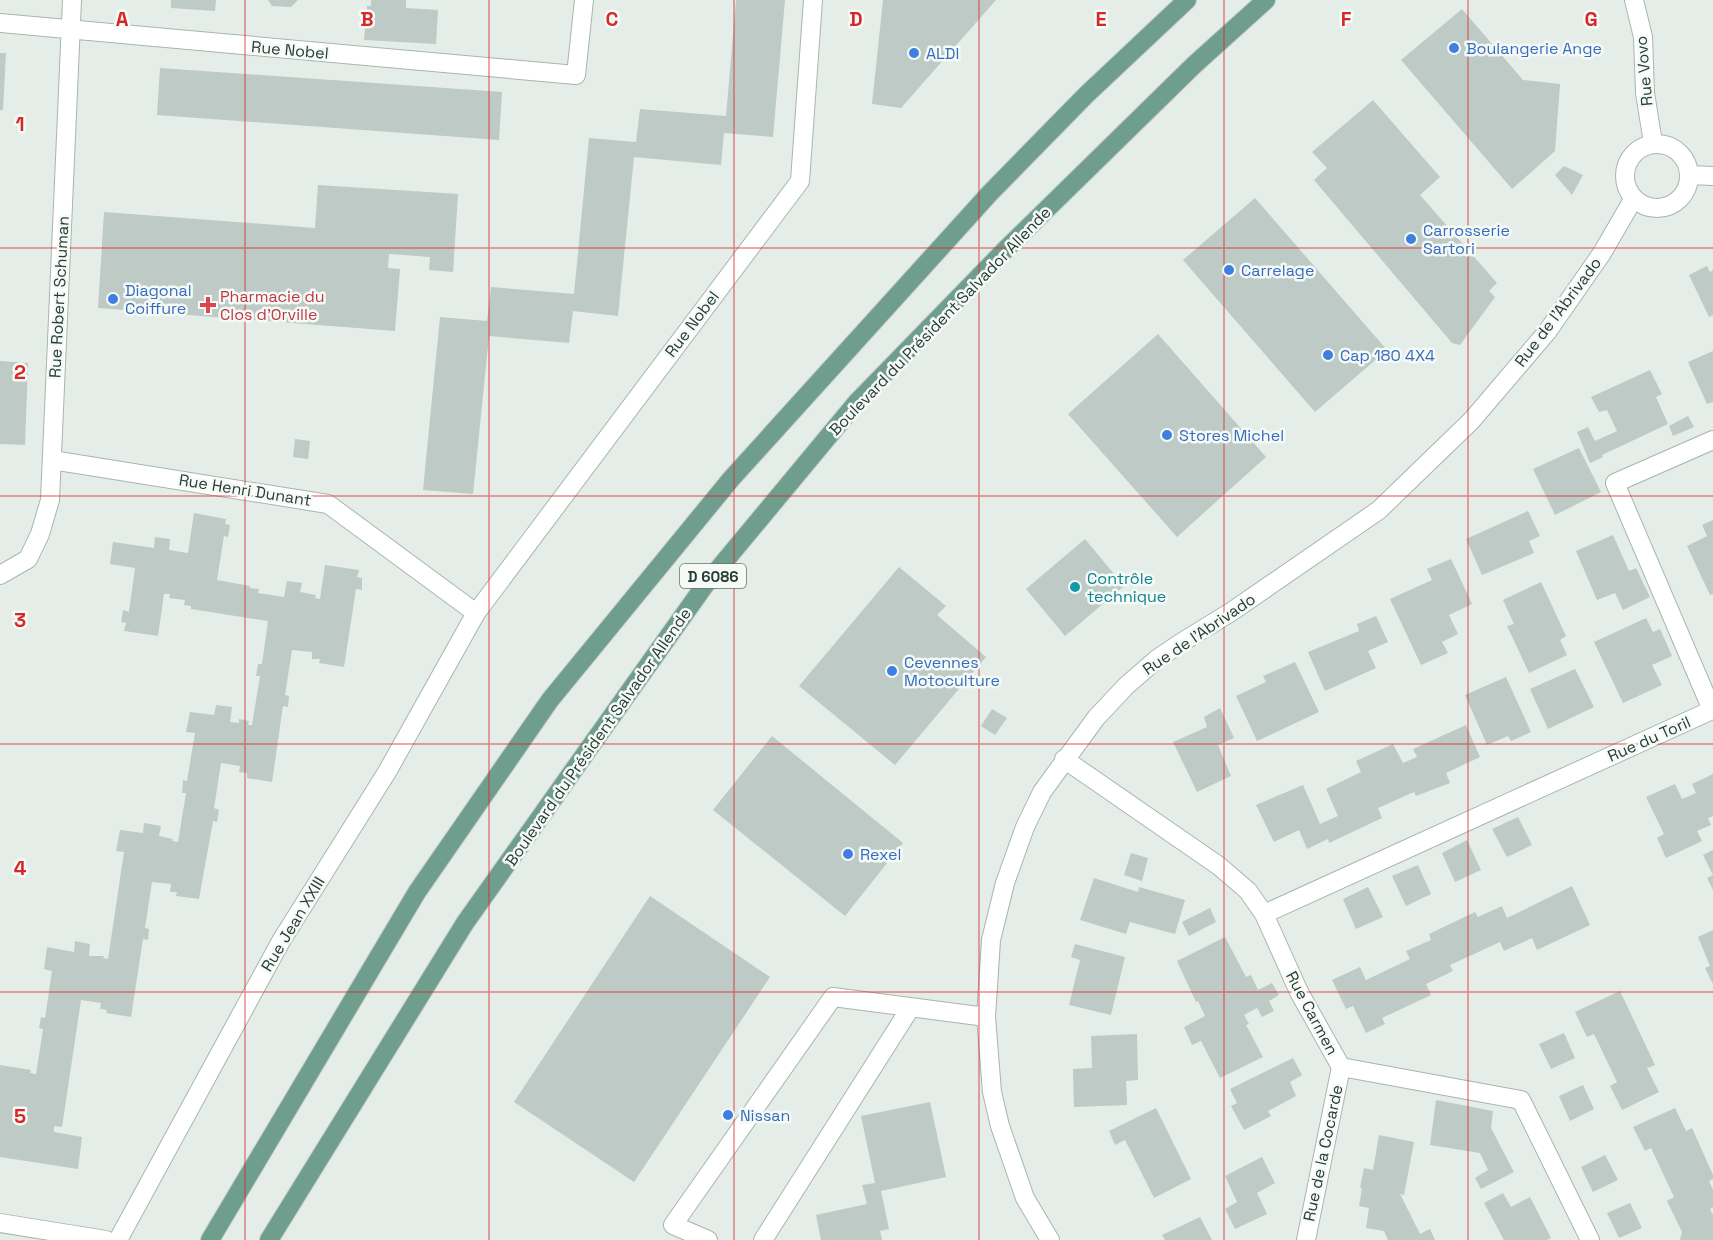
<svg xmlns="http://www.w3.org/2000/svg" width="1713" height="1240" viewBox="0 0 1713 1240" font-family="'Space Grotesk',sans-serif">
<rect width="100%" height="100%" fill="#e5ede9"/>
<path fill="#becac5" d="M171,0H216L215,11L171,8Z
M268,0H298L291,7L272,6Z
M371,0H406V8L438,10L436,44L364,40L367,6H371Z
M736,0H785L773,137L724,133L721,165L634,157L618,316L573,311L569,343L489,336L473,494L423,490L440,317L487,321L491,287L574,294L589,138L636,142L640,109L726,116Z
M883,0H996L901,108L872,104Z
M1462,9L1523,80L1560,84L1555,151L1512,189L1401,60Z
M0,53H6L3,110H0Z
M160,68L502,92L499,140L157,115Z
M1373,100L1440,177L1420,195L1497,283L1489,291L1495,297L1460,345L1452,343L1314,180L1327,168L1312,152Z
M1564,166L1583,175L1572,195L1555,175Z
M318,185L458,194L453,272L429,270L430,257L389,254L388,268L400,269L395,331L98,308L104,212L315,228Z
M1255,198L1387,350L1315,412L1183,260Z
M1707,266L1710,272L1713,270V315L1709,317L1689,275Z
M1158,334L1266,457L1177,537L1068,414Z
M1713,351V402L1707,404L1688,362Z
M0,361L28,363L25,445L0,444Z
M1650,370L1662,394L1656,397L1668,424L1602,455L1603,457L1590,463L1577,432L1588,427L1595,441L1617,431L1607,410L1599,412L1591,397Z
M1688,416L1694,427L1673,436L1669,426Z
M295,439L310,441L308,459L293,457Z
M1579,448L1601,492L1555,515L1533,469Z
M1528,511L1540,536L1529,541L1534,553L1482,575L1466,539Z
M194,513L226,519L225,524L230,525L228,537L224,536L217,580L250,586V588L259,589L258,593L284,597L287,581L302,583L300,592L316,595L315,598L320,599L325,565L359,570L357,577L362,578V590L356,589L344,667L319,663L320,659H312V652L292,650L285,695L289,696L288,707L283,706L272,782L247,778V773L239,772L240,766L221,763L214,808L219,810L217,822L213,821L199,899L176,896L177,892H170L171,884L152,882L145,928L149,929L148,940L143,939L131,1017L106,1013L107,1010L100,1009L101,1003L81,1000L62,1127L54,1126V1132L82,1137L78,1169L0,1157V1065L31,1070L30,1073L36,1074L43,1029L39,1028L41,1017L45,1018L52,971L44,969L47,947L74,952L75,941L90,944L89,956H104L103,958L108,959L124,852L116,851L120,830L143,833L144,823L161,826L159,836L173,839L172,841L178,842L186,793H182L183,780L187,781L195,733L186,732L190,712L214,715L216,705L232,707L230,722L239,723V719L249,721L248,725H252L260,676H256L258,664H262L268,621L191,609V606L184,605L185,600L169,598L170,594H164L158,636L124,631L126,623L121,622L123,610L129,612L135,568L110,564L113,542L154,548L155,537L170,539L169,550L188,553Z
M1713,520V594L1710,595L1687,546L1707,536L1702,525Z
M1613,535L1629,571L1636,568L1650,597L1623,610L1615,593L1597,600L1576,551Z
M1085,539L1124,586L1065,636L1026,589Z
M1451,559L1472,604L1449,615L1458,634L1442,642L1448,653L1421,665L1390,599L1432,580L1427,569Z
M899,567L946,606L937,615L986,657L895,765L799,686Z
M1541,582L1566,636L1560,640L1567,655L1529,673L1507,626L1514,624L1503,600Z
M1376,616L1388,642L1368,651L1376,668L1325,691L1308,652L1359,631L1357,624Z
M1646,618L1653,632L1660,629L1672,656L1652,665L1662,685L1623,703L1594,642Z
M1295,662L1319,712L1257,741L1236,696L1266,682L1263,676Z
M1575,669L1594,707L1548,729L1530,689Z
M1506,677L1531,732L1511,741L1508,736L1487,745L1465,695Z
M1220,708L1234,738L1218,745L1231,776L1197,792L1173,742L1207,727L1204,717Z
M992,709L1007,718L995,735L981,726Z
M1466,725L1480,757L1446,773L1450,783L1416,796L1414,792L1378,808L1382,818L1329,843L1328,839L1307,849L1299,830L1274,842L1256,805L1303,785L1320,824L1338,816L1326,789L1361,772L1356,761L1393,744L1403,763L1417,757L1413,749Z
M772,736L903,843L845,916L713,810Z
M1713,774V816L1708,818L1711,825L1697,831L1702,841L1666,858L1657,838L1664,834L1646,797L1675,784L1682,799L1696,793L1692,784Z
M1518,817L1532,845L1507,857L1492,829Z
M1467,840L1481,870L1455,882L1442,853Z
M1713,850V890L1707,878L1713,875L1703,855Z
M1131,853L1148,858L1142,881L1124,875Z
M1418,865L1431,894L1406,906L1392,876Z
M1094,878L1138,892L1139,887L1185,900L1175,934L1130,922L1126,934L1080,920Z
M1572,886L1590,925L1537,950L1532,938L1504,951L1500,942L1450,965L1453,971L1426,984L1431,995L1382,1018L1385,1024L1366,1033L1353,1006L1346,1009L1332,980L1360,967L1366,980L1410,959L1406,951L1431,940L1429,934L1475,912L1478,917L1502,906L1507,918Z
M1368,887L1383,917L1356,929L1343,899Z
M650,896L770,977L634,1182L514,1102Z
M1210,908L1216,922L1189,936L1182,922Z
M1713,930V984L1705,968L1710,966L1698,937Z
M1225,937L1246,977L1251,975L1258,990L1272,983L1279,995L1269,1001L1274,1011L1262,1017L1257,1008L1244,1015L1249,1024L1246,1025L1263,1057L1220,1078L1201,1041L1192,1045L1184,1027L1205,1016L1198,1001L1196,1002L1177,961Z
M1075,944L1125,957L1111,1015L1069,1005L1080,960L1071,957Z
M1620,991L1655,1065L1647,1068L1659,1092L1622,1110L1610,1086L1617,1082L1594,1034L1587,1037L1575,1012Z
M1564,1033L1575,1058L1551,1069L1539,1044Z
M1137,1034L1138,1080L1126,1081L1127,1105L1074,1107L1073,1069L1092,1068L1091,1036Z
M1293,1058L1302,1075L1290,1082L1296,1096L1268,1111L1271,1116L1244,1130L1231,1106L1237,1103L1230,1089Z
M1583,1085L1594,1109L1570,1121L1559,1096Z
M1436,1100L1493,1111L1491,1128L1514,1172L1481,1189L1475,1178L1488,1170L1480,1153L1430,1145Z
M930,1102L946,1177L881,1191L889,1229L880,1231L882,1240H821L816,1215L867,1204L862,1185L875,1183L861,1116Z
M1156,1108L1191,1179L1154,1198L1125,1140L1115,1145L1109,1131Z
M1675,1108L1686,1131L1692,1128L1713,1175V1179L1709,1181L1713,1190V1207L1710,1209L1713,1215V1240H1680L1682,1232L1667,1201L1674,1197L1651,1148L1645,1151L1633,1127Z
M1379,1135L1414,1142L1404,1195L1400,1194L1420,1234L1430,1229L1435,1240H1388L1384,1231L1366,1228L1369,1208L1359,1206L1362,1188H1360L1364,1168L1373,1170Z
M1605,1155L1618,1180L1593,1192L1581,1167Z
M1262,1157L1275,1183L1257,1193L1267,1214L1235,1229L1225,1209L1237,1202L1225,1176Z
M1503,1193L1511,1207L1530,1197L1551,1238L1547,1240H1504L1484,1203Z
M1630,1203L1642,1228L1619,1238L1607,1213Z
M1200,1217L1212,1240H1165L1162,1235Z"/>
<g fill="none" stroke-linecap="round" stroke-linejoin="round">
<g stroke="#a8b5af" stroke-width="20">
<path id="minor" d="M1634,0L1643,37L1645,93L1653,143
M0,23L576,75L584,0
M1625 176a32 32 0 1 1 64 0a32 32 0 1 1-64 0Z
M1690,175L1713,176
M52,460L328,504L476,613
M0,575L28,559L40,534L50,500L72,0
M1064,759L1219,866L1248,891L1264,914L1299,992L1341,1067L1521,1100L1590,1240
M1264,914L1712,710L1615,483L1713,440
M0,1223L106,1240
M118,1240L281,941L387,772L476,613L800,181L813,0
M708,1240L673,1225L833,997L986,1017
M763,1240L911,1007
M1050,1240L1025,1198L1000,1126L992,1092L986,1017L991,940L1005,883L1025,827L1042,792L1096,718L1126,686L1157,659L1179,644L1231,612L1379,510L1472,420L1547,332L1602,253L1634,198
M1306,1240L1341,1067"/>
</g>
<g stroke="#c2c9c6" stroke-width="20">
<path id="major" d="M210,1240L417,892L550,700L731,479L990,193L1086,95L1187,0
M269,1240L465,923L705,585L857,402L1005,250L1194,65L1266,0"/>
</g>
<use href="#minor" stroke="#fff" stroke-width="18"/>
<use href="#major" stroke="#6f9d8e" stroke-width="18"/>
</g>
<path fill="none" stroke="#d62828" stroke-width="1.5" stroke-opacity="0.55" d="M245,0V1240M489,0V1240M734,0V1240M979,0V1240M1224,0V1240M1468,0V1240M0,248H1713M0,496H1713M0,744H1713M0,992H1713"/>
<g fill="#3f7fe0" stroke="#f6faf7" stroke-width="2">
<circle cx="1454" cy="48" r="6"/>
<circle cx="914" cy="53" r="6"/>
<circle cx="1411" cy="239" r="6"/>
<circle cx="1229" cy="270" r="6"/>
<circle cx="113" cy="299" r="6"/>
<circle cx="1328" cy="355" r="6"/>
<circle cx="1167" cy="435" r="6"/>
<circle cx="892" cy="671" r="6"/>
<circle cx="848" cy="854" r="6"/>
<circle cx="728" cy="1115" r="6"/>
</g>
<path fill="#e0444e" stroke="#f6faf7" stroke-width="2" d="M205 296h6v6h6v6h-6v6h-6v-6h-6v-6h6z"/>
<circle fill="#0f9aa8" stroke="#f6faf7" stroke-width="2" cx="1075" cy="587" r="6"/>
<g text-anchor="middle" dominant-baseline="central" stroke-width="5" stroke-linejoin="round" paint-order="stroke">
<rect fill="#f6faf7" stroke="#64766f" stroke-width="1.5" x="680" y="564" width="66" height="24" rx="4.5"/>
<g font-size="15" font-weight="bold" fill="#263d35">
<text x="713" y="576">D 6086</text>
</g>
<g font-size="16" fill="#366cbe" stroke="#f6faf7" text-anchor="start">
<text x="1466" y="48">Boulangerie Ange</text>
<text x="926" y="53">ALDI</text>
<text x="1423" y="230">Carrosserie<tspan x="1423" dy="18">Sartori</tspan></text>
<text x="1241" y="270">Carrelage</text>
<text x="125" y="290">Diagonal<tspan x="125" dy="18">Coiffure</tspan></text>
<text x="1340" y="355">Cap 180 4X4</text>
<text x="1179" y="435">Stores Michel</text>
<text x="904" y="662">Cevennes<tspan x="904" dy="18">Motoculture</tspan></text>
<text x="860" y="854">Rexel</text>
<text x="740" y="1115">Nissan</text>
</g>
<g font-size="16" fill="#263d35" stroke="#f6faf7">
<text transform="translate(290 50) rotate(5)">Rue Nobel</text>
<text transform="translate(1644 71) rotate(-95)">Rue Vovo</text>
<text transform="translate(59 297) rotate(-87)">Rue Robert Schuman</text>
<text transform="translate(1558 312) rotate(-53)">Rue de l'Abrivado</text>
<text transform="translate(940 321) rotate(-46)">Boulevard du Président Salvador Allende</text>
<text transform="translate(692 324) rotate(-53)">Rue Nobel</text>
<text transform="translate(245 490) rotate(9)">Rue Henri Dunant</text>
<text transform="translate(1199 634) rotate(-34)">Rue de l'Abrivado</text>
<text transform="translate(598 737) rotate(-55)">Boulevard du Président Salvador Allende</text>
<text transform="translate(1649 739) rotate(-24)">Rue du Toril</text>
<text transform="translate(293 924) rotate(-59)">Rue Jean XXIII</text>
<text transform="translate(1312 1013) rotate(62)">Rue Carmen</text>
<text transform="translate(1323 1153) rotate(-78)">Rue de la Cocarde</text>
</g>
<g font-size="16" fill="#be3a42" stroke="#f6faf7" text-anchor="start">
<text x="220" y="296">Pharmacie du<tspan x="220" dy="18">Clos d'Orville</tspan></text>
</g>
<g font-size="16" fill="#0d838f" stroke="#f6faf7" text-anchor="start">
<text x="1087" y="578">Contrôle<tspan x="1087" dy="18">technique</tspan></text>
</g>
</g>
<g font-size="20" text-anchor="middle" font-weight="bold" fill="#d62828" stroke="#f6faf7" stroke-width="5" stroke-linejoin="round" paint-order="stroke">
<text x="122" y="26">A</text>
<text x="367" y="26">B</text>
<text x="612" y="26">C</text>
<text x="856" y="26">D</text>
<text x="1101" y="26">E</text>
<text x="1346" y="26">F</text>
<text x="1591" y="26">G</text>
<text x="20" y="131">1</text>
<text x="20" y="379">2</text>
<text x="20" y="627">3</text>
<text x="20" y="875">4</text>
<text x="20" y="1123">5</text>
</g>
</svg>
